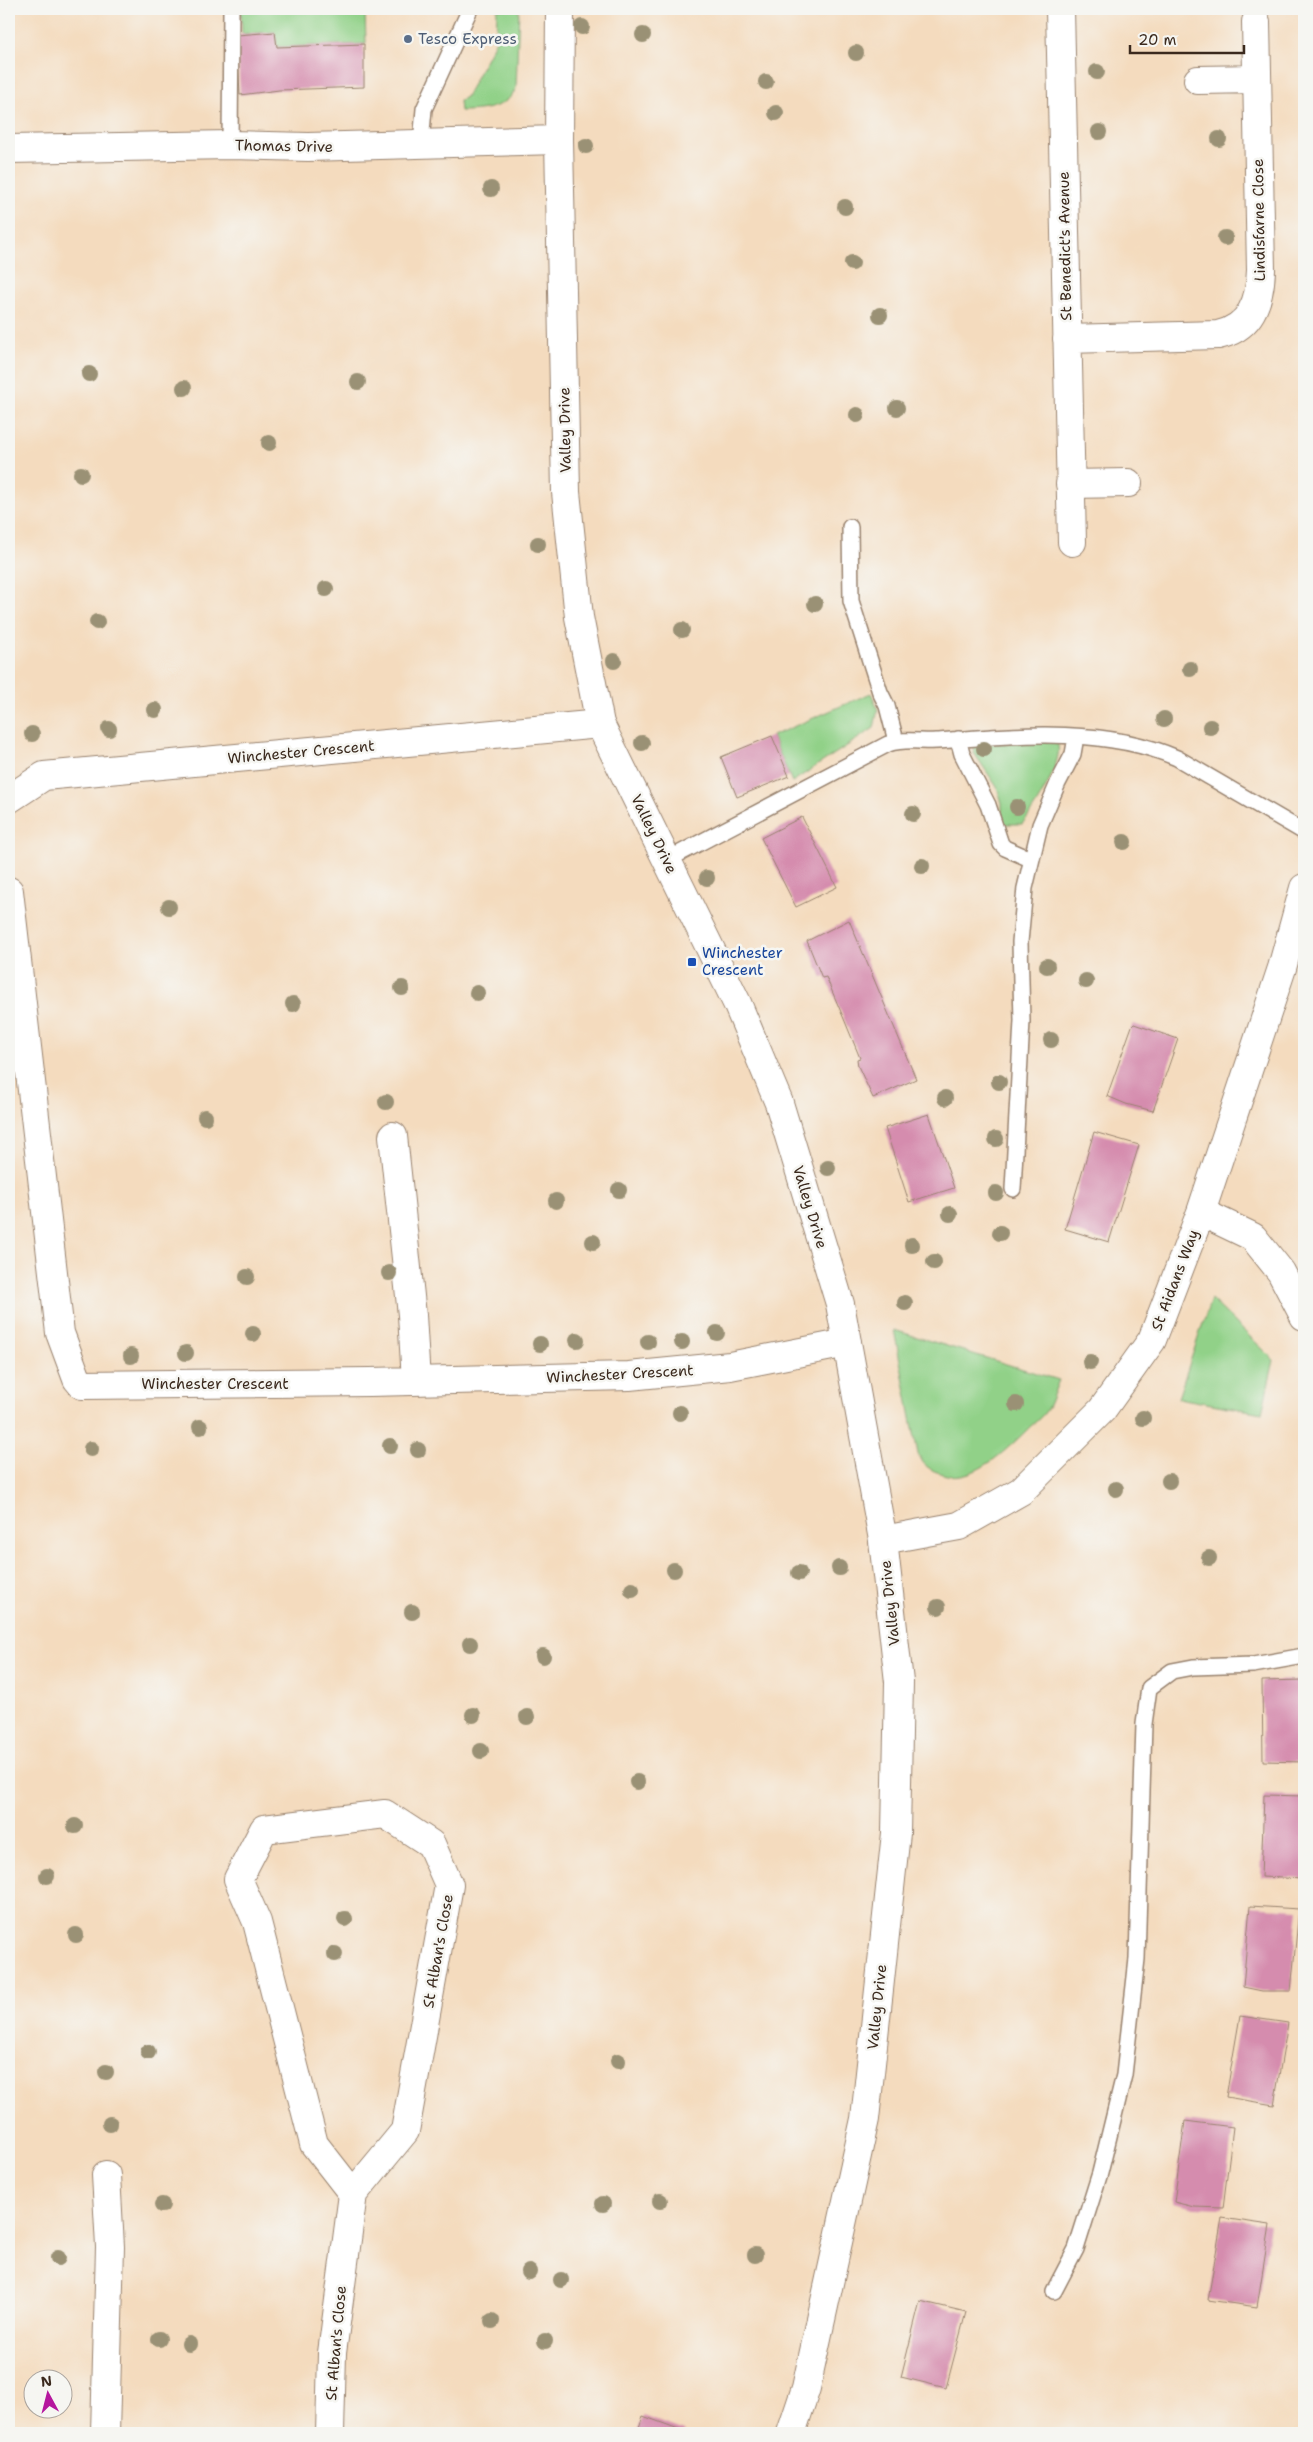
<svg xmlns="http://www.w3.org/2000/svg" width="1313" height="2442" viewBox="0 0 1313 2442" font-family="'Shantell Sans',sans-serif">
<rect width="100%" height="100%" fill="#f6f6f2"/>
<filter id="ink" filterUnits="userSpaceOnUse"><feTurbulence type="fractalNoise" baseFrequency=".02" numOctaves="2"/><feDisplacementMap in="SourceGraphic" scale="10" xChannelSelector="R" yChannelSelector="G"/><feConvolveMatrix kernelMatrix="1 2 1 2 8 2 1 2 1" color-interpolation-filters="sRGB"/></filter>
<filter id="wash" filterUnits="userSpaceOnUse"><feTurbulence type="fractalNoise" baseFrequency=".0096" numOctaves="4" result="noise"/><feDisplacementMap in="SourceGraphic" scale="20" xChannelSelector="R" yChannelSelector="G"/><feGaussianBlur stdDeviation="1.12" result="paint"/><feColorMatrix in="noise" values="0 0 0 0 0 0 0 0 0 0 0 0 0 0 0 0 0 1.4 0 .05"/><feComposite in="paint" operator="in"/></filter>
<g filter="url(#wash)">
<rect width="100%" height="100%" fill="#f4dbbe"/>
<path fill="#91d188" stroke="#667e53" d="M241,9H365L366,44L277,47L275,32L242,34Z
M497,9H519L516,88C508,109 479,111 460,111L459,101L466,97L496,40Z
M871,693L878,709L874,728L792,782L772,736Z
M1056,741C1068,756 1033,812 1022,824H1004L1002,817V803L997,787L974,753V745Z
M1211,1299L1274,1360L1262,1413L1178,1398Z
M894,1330L1059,1380C1055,1389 1052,1400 1047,1409C1043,1417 1032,1424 1026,1431C1004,1452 970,1487 937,1472C928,1469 922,1463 918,1454Z"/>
<g id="blocks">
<path fill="#d58cae" d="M275,32L277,47L364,44V87L279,90L240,95L237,35Z
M772,736L789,776L737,797L721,757Z
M802,817L837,887L796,907L761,838Z
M849,920L916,1079L873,1098L858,1066L857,1059L860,1058L844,1019L826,977L822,978L807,941Z
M1134,1024L1178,1039L1153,1111L1126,1104L1107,1096L1132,1026Z
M929,1114L954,1188L909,1202L885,1128Z
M1094,1132L1139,1145L1109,1242L1065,1229Z
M1304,1680V1762L1263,1761L1262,1681Z
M1264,1795L1304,1796V1879L1261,1877Z
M1250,1906L1299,1909L1291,1991H1262L1243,1987Z
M1240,2016L1288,2023L1274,2105L1226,2097Z
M1185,2121L1233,2127L1223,2208L1194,2207L1174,2202Z
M1222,2218L1270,2225L1257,2307L1208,2300Z
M920,2301L966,2312L946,2388L901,2377Z
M643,2416L684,2431L685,2433H637Z"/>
</g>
</g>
<g filter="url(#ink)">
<use href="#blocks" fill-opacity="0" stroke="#98826e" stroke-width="1"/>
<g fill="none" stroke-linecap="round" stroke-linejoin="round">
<g stroke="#98826e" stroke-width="18">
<path id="service" d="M421,143L424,109L470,9
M230,145L231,9
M850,527L851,601L880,692L887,706L896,741
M958,739L962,754L988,805L1001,844L1005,848L1030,859
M667,860L888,744C904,738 920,742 937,741C1014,735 1105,726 1177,758L1304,832
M1013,1189L1022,1021L1020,942L1025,888L1040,825L1058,783L1073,754L1076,737
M1054,2291L1076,2249L1100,2173L1124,2075L1137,1959L1144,1724L1149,1688L1172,1671L1193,1667L1253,1665L1304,1656"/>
</g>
<g stroke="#98826e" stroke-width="30">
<path id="minor" d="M1060,9L1072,542
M1198,80L1257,79
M9,149L230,145L308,147L559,140
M1067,339L1218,335C1251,328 1260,301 1261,270L1256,22
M1070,484L1128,483
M9,799L44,776L600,724
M9,891L60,1333L77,1379L82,1385L370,1382L629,1376L730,1366L847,1343
M393,1136L412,1315L416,1381
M1201,1212L1253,1237L1281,1272L1304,1316
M883,1540L959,1526L1021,1491L1102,1410L1152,1340L1201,1212L1282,968L1304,888
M105,2433L110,2247L106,2175
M330,2433L332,2353L353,2194L314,2144L257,1922L238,1879L264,1829L385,1814L431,1844L449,1885L405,2131L353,2194"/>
</g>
<g stroke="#98826e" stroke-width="30">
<path id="tertiary" d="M560,9L559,140L566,492L579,617L600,724L737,1003L779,1103L840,1304L883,1540L899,1682L896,1833L865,2119L806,2388L791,2433"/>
</g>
<use href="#service" stroke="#fff" stroke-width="15"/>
<use href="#minor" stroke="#fff" stroke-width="28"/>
<use href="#tertiary" stroke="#fff" stroke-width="28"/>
</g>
<g fill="#9a9174">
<circle cx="582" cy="27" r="8"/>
<circle cx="643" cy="35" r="8"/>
<circle cx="856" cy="53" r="8"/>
<circle cx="1097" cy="72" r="8"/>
<circle cx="766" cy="82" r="8"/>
<circle cx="776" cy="113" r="8"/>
<circle cx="1099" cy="132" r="8"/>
<circle cx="1219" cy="139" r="8"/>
<circle cx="586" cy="146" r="8"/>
<circle cx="491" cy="189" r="8"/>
<circle cx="845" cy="207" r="8"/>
<circle cx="1225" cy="238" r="8"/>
<circle cx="852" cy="263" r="8"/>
<circle cx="880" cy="315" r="8"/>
<circle cx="89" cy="374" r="8"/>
<circle cx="358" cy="382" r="8"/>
<circle cx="184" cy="388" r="8"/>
<circle cx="897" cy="408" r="8"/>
<circle cx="857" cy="415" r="8"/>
<circle cx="269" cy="443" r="8"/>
<circle cx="81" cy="474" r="8"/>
<circle cx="538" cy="544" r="8"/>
<circle cx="326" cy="589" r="8"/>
<circle cx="815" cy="604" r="8"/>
<circle cx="97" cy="622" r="8"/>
<circle cx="682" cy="630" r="8"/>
<circle cx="614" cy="661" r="8"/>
<circle cx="1190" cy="669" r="8"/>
<circle cx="155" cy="710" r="8"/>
<circle cx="1164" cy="719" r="8"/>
<circle cx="1210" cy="727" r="8"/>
<circle cx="109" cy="729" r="8"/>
<circle cx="32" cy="734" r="8"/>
<circle cx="642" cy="743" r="8"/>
<circle cx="984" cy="749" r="8"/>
<circle cx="1017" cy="807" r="8"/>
<circle cx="913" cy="814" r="8"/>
<circle cx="1124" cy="842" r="8"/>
<circle cx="922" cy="866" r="8"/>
<circle cx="707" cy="878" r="8"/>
<circle cx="169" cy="907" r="8"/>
<circle cx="1047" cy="966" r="8"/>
<circle cx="1086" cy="981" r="8"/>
<circle cx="402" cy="988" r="8"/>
<circle cx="477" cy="993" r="8"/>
<circle cx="293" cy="1004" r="8"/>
<circle cx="1051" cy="1040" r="8"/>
<circle cx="999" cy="1082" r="8"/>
<circle cx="945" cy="1098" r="8"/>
<circle cx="386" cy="1102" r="8"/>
<circle cx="205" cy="1117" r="8"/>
<circle cx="996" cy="1139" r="8"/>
<circle cx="828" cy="1168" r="8"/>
<circle cx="619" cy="1190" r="8"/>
<circle cx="996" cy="1193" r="8"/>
<circle cx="556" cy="1201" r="8"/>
<circle cx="950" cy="1214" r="8"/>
<circle cx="1000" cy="1233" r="8"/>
<circle cx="593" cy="1242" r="8"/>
<circle cx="912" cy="1245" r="8"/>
<circle cx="934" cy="1262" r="8"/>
<circle cx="389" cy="1273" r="8"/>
<circle cx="247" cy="1277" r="8"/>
<circle cx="905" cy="1303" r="8"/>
<circle cx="717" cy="1333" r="8"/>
<circle cx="253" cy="1334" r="8"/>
<circle cx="577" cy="1340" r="8"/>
<circle cx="648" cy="1342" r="8"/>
<circle cx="682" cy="1342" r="8"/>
<circle cx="540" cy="1344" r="8"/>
<circle cx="186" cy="1353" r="8"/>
<circle cx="131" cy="1356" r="8"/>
<circle cx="1090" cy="1362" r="8"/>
<circle cx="1016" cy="1404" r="8"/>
<circle cx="680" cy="1413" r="8"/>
<circle cx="1143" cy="1418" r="8"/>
<circle cx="200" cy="1427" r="8"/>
<circle cx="390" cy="1446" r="8"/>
<circle cx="91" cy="1449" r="8"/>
<circle cx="418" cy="1450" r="8"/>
<circle cx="1169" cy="1481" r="8"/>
<circle cx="1116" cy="1489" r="8"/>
<circle cx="1209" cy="1558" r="8"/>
<circle cx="839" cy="1568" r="8"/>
<circle cx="674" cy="1570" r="8"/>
<circle cx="799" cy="1573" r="8"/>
<circle cx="632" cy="1590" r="8"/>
<circle cx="938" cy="1607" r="8"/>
<circle cx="412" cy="1612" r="8"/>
<circle cx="470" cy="1644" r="8"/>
<circle cx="543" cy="1656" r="8"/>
<circle cx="473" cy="1715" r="8"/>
<circle cx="527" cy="1717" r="8"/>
<circle cx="481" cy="1751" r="8"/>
<circle cx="637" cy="1782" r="8"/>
<circle cx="75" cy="1826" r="8"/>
<circle cx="47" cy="1876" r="8"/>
<circle cx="345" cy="1919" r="8"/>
<circle cx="76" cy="1935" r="8"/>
<circle cx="335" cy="1954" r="8"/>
<circle cx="148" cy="2052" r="8"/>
<circle cx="618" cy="2061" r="8"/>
<circle cx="106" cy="2072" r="8"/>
<circle cx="110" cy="2124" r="8"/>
<circle cx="660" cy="2201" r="8"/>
<circle cx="603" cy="2204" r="8"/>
<circle cx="162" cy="2205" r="8"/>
<circle cx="755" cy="2255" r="8"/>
<circle cx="58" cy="2258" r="8"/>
<circle cx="529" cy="2272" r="8"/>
<circle cx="561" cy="2280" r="8"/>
<circle cx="492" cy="2321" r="8"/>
<circle cx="159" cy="2339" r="8"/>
<circle cx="545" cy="2341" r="8"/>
<circle cx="189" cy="2344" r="8"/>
</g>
</g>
<circle fill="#5c6f8a" stroke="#f6f6f2" stroke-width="2" cx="408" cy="39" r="5"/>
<rect fill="#1a4fb4" stroke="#f6f6f2" stroke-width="2" x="687" y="957" width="10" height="10" rx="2.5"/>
<g text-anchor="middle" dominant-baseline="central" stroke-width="5" stroke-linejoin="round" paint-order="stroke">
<g font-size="15" fill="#4e5e75" stroke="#f6f6f2" text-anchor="start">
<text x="418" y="39">Tesco Express</text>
</g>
<g font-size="15" fill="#3b2a1e" stroke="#f6f6f2">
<text transform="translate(284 146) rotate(1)">Thomas Drive</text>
<text transform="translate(1259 220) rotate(-91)">Lindisfarne Close</text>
<text transform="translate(1065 246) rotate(-91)">St Benedict's Avenue</text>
<text transform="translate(565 430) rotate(-91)">Valley Drive</text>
<text transform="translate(301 752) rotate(-5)">Winchester Crescent</text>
<text transform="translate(654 834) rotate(64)">Valley Drive</text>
<text transform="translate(810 1207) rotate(73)">Valley Drive</text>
<text transform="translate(1175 1280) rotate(-69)">St Aidans Way</text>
<text transform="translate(620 1374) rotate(-3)">Winchester Crescent</text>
<text x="215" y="1384">Winchester Crescent</text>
<text transform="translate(890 1603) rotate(-96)">Valley Drive</text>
<text transform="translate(438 1951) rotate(-80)">St Alban's Close</text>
<text transform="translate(877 2007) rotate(-84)">Valley Drive</text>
<text transform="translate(336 2343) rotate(-85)">St Alban's Close</text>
</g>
<g font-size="15" fill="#164399" stroke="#f6f6f2" text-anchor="start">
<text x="702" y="953">Winchester<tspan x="702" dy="17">Crescent</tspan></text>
</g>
</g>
<rect width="1313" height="2442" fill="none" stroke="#f6f6f2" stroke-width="30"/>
<g transform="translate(48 2394) rotate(353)"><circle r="24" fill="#f6f6f2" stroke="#aba49d"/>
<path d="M0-4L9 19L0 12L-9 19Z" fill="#b5179e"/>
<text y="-8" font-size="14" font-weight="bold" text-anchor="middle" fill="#3b2a1e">N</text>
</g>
<path d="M1130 45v8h114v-8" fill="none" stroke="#3b2a1e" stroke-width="2.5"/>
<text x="1138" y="45" font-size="15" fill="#3b2a1e" stroke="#f6f6f2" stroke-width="4" paint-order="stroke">20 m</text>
</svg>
